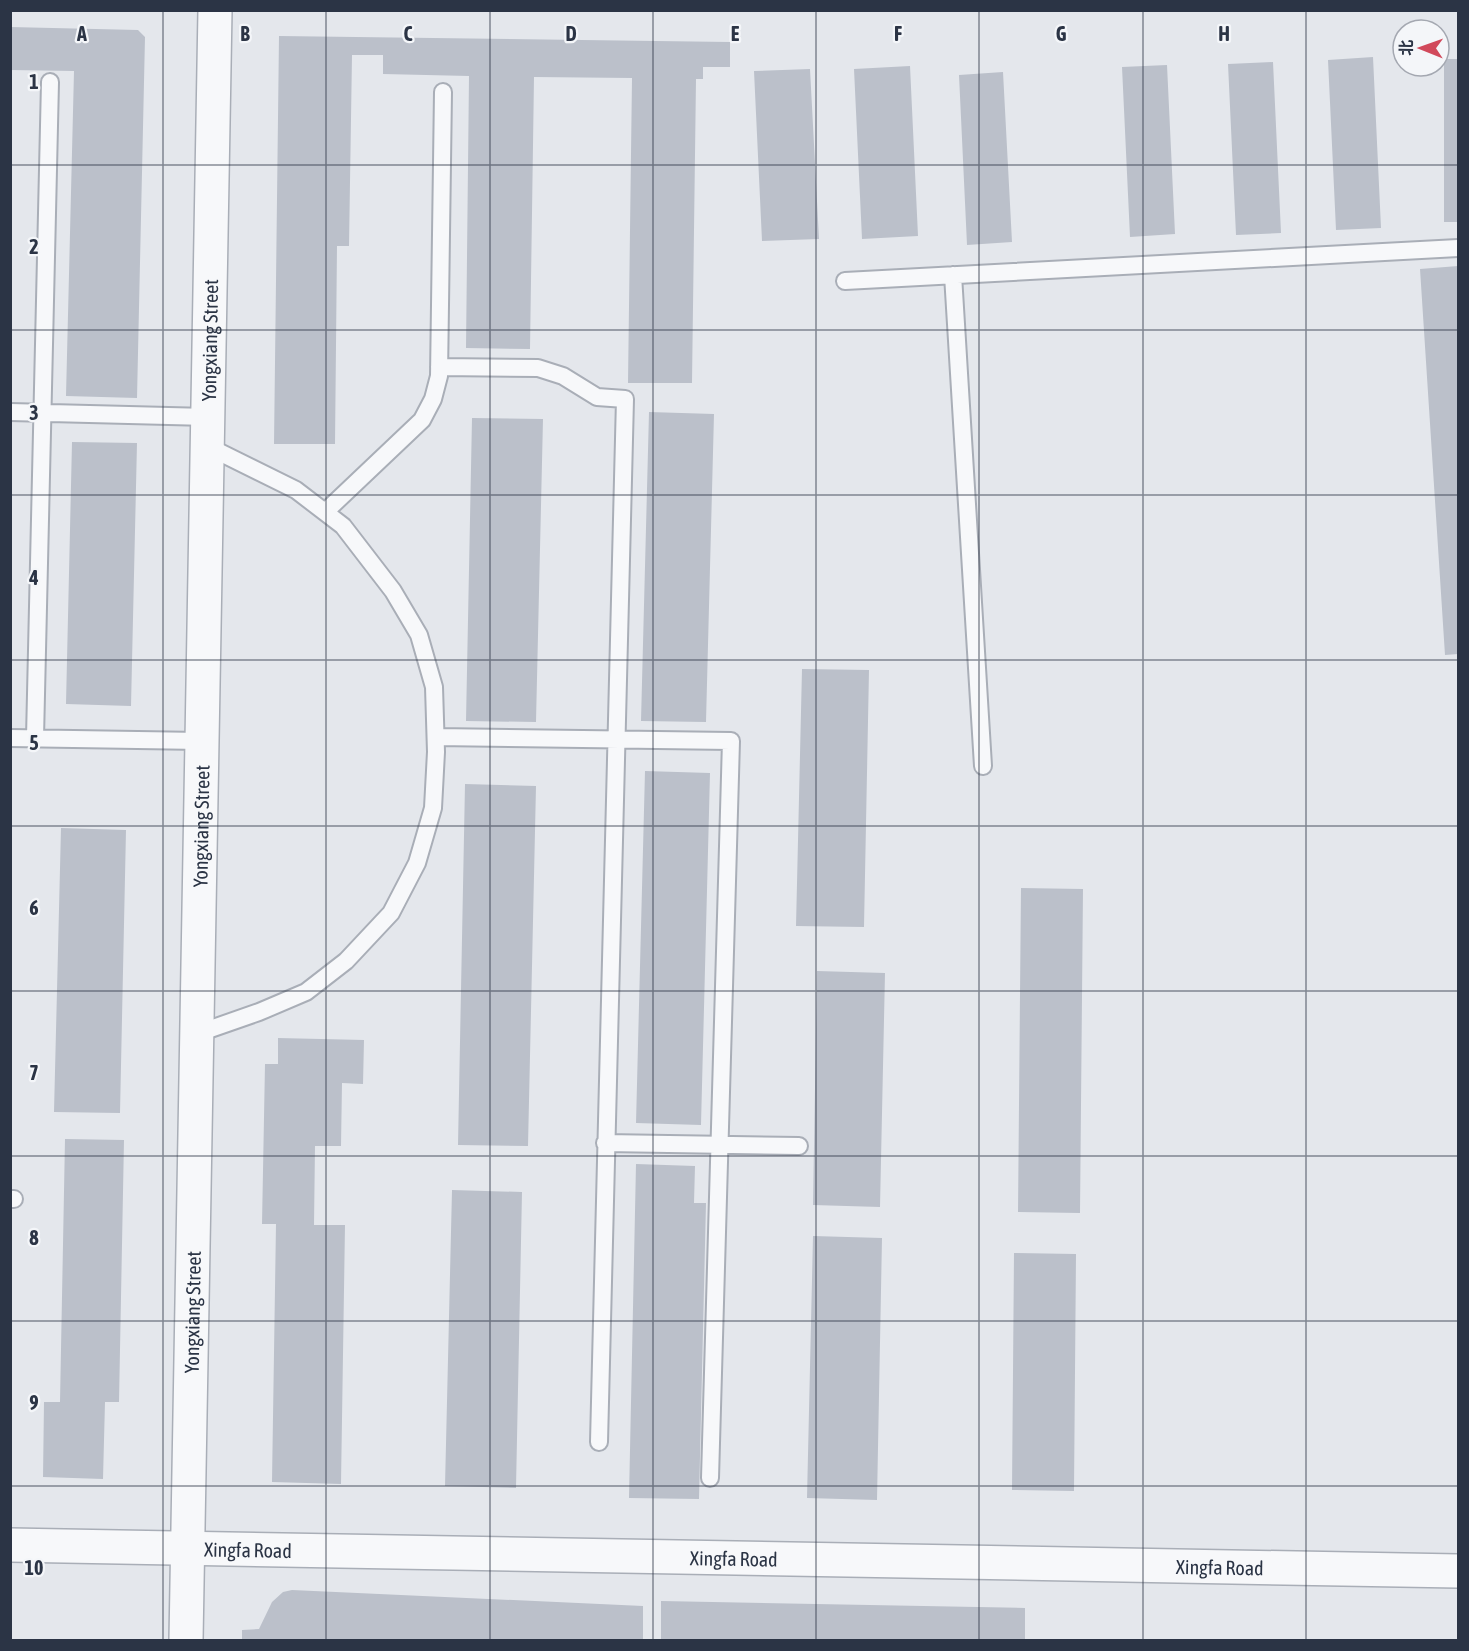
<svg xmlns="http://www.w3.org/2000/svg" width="1469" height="1651" viewBox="0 0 1469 1651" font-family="'Asap Condensed','Noto Sans SC',sans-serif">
<rect width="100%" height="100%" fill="#e4e7ec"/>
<path fill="#bbc0ca" d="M10,27L138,30L145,37L137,398L66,396L74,71L10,70Z
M279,36L730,42V67H703V79H696L692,383H628L632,78L534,77L530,349L466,348L469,76L383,74V55H352L349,246H337L335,444H274Z
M1373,57L1381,228L1336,230L1328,60Z
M1444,59H1458V222H1444Z
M1273,62L1281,233L1236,235L1228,64Z
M1167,65L1175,234L1130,237L1122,67Z
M910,66L918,236L862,239L854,69Z
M810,69L819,239L762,241L754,71Z
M1003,72L1012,242L967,245L959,75Z
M1458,266V654L1445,655L1420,269Z
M649,412L714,414L706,722L641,721Z
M472,418L543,419L536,722L466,721Z
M72,442L137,443L131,706L66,704Z
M802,669L869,670L864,927L796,926Z
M645,771L710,773L701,1125L636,1123Z
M465,784L536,786L528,1146L458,1145Z
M61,828L126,830L120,1113L54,1112Z
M1021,888L1083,889L1080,1213L1018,1212Z
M817,971L885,973L880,1207L813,1205Z
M278,1038L364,1040L363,1084L342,1083L341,1146H315L314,1225H345L341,1484L272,1482L276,1224H262L265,1064H278Z
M65,1139L124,1140L119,1402H105L103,1479L43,1477L44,1402H60Z
M636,1164L695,1166L694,1203H706L699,1499L629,1498Z
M452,1190L522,1192L516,1488L445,1486Z
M813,1236L882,1238L877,1500L807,1498Z
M1014,1253L1076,1254L1074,1491L1012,1490Z
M292,1590L643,1606V1640H242V1630L259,1629L272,1602L283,1592Z
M661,1601L1025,1608V1640H661Z"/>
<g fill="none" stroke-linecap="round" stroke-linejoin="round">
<g stroke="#a9aeb7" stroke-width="20">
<path id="service" d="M953,275L983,766
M845,281L1458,248
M439,367L538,368L563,376L597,397L625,399L599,1442
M10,412L208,417
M325,512L422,420L433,399L439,376L443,92
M436,737L731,741L710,1478
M10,738L201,741
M35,738L50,82
M196,1034L259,1012L306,992L346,961L391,913L417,863L433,808L436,752L434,687L419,635L393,591L343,526L296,490L207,446
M605,1143L799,1146
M10,1199H14"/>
</g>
<g stroke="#a9aeb7" stroke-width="36">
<g id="minor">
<path id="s1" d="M10,1545L1458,1571"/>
</g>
</g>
<g stroke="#a9aeb7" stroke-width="36">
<g id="tertiary">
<path id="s2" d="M186,1640L215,10"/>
</g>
</g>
<use href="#service" stroke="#f7f8fa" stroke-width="16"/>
<use href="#minor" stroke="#f7f8fa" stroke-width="33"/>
<use href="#tertiary" stroke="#f7f8fa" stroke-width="33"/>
</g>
<path fill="none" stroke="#2b3445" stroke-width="1.5" stroke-opacity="0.55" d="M163,10V1640M326,10V1640M490,10V1640M653,10V1640M816,10V1640M979,10V1640M1143,10V1640M1306,10V1640M10,165H1458M10,330H1458M10,495H1458M10,660H1458M10,826H1458M10,991H1458M10,1156H1458M10,1321H1458M10,1486H1458"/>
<g text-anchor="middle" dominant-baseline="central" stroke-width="4.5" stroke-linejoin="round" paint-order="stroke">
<g font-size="20" fill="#2b3445" stroke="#f4f6f9">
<text stroke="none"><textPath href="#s2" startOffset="1300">Yongxiang Street</textPath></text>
<text stroke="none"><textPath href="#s2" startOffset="814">Yongxiang Street</textPath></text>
<text stroke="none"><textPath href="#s2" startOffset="328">Yongxiang Street</textPath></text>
<text stroke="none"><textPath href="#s1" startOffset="238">Xingfa Road</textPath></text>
<text stroke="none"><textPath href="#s1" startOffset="724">Xingfa Road</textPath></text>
<text stroke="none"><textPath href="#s1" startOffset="1210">Xingfa Road</textPath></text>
</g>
</g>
<g font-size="20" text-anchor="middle" font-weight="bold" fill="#2b3445" stroke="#f4f6f9" stroke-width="4.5" stroke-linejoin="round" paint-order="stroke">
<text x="82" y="41">A</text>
<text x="245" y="41">B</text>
<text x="408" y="41">C</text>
<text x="571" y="41">D</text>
<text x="735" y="41">E</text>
<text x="898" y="41">F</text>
<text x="1061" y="41">G</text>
<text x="1224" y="41">H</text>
<text x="34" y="89">1</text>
<text x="34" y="254">2</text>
<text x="34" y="420">3</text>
<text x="34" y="585">4</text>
<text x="34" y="750">5</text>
<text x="34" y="915">6</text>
<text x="34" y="1080">7</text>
<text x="34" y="1245">8</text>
<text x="34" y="1410">9</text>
<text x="34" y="1575">10</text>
</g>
<rect width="1469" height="1651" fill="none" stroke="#2b3445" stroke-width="24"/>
<g transform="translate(1421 48) rotate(271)"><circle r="28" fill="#f4f6f9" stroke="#a4a8b1" stroke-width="1.5"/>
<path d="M0-4.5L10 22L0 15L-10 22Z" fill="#d1495b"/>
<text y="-9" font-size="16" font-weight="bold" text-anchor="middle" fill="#2b3445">北</text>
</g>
</svg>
